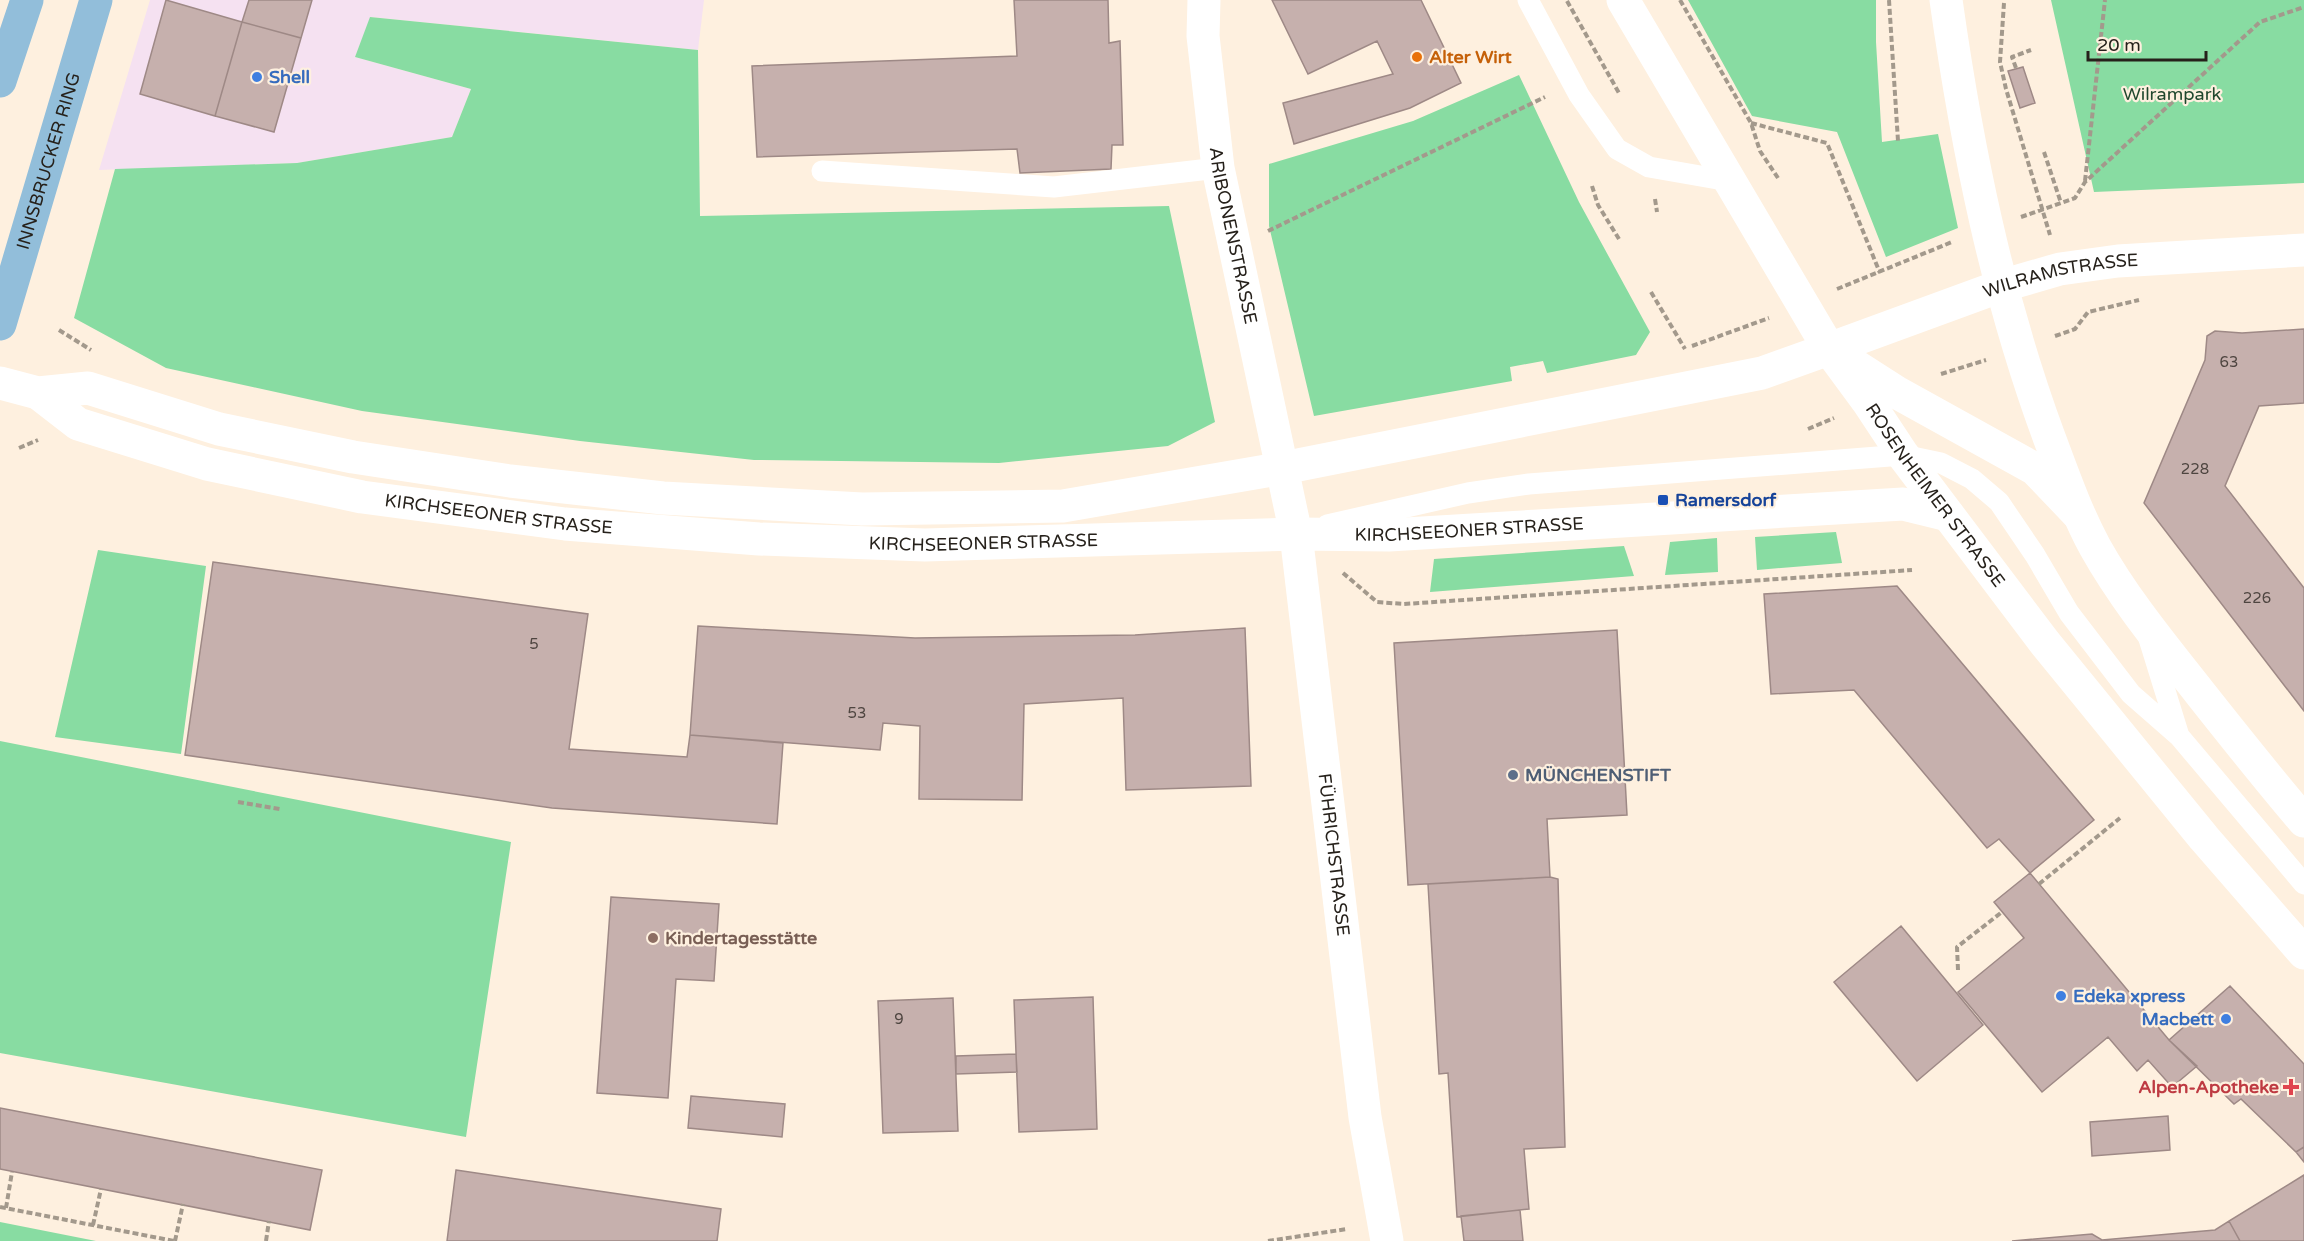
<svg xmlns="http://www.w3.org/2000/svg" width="2304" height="1241" viewBox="0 0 2304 1241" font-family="'Varela Round',sans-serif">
<rect width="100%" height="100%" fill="#fef0df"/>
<path fill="#f5e1f1" d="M150,0H704L698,50L371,17L355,57L471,89L452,137L297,163L99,170Z"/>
<path fill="#88dca2" d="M1688,0H1876V42L1882,142L1938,134L1958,228L1886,257L1837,132L1752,116Z
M2051,0H2304V183L2094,192Z
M370,17L698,50L700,216L1169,206L1215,422L1168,446L999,463L754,460L580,441L362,411L166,368L74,318L115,169L297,163L452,137L471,89L355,57Z
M1519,75L1579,202L1650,332L1636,355L1547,373L1543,361L1510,367L1512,381L1314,416L1269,226V164L1413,121Z
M1836,532L1842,563L1757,570L1755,537Z
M1717,538L1718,572L1665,575L1670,542Z
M1624,546L1634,576L1430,592L1434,559Z
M98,550L206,566L181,754L55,737Z
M0,741L511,842L466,1137L0,1053Z
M0,1222L96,1241H0Z"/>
<path fill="#c6b0ad" stroke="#9e8986" stroke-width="1.5" d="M166,0L242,22L215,116L140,94Z
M249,0H312L301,38L242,22Z
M1014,0H1108L1109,43L1120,41L1123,145H1112L1111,169L1020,173L1017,149L757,157L752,66L1017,56Z
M1272,0H1421L1461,83L1410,108L1294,144L1283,103L1393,74L1377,41L1308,74Z
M242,22L301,38L274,132L215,116Z
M2023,67L2035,103L2020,108L2008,71Z
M2304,329V403L2259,406L2225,486L2304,588V711L2144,503L2205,360L2207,336L2215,331L2242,333Z
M213,562L588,614L569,749L687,757L690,735L783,743L777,824L552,808L185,755Z
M1897,586L2094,820L2030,873L1999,839L1987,848L1854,690L1771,694L1764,594Z
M698,626L915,638L1135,635L1245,628L1251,786L1126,790L1123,698L1024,704L1022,800L919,799L920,726L883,723L880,750L690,735Z
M1617,630L1627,815L1547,819L1550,877L1408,885L1394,643Z
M2030,873L2169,1040L2197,1066L2172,1087L2148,1060L2137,1071L2108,1037L2042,1092L1958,992L2024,938L1994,902Z
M1550,877L1558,879L1565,1147L1524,1149L1529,1209L1457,1217L1448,1073L1439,1074L1428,884Z
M611,897L719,904L714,981L676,979L668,1098L597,1093Z
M1901,926L1983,1025L1917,1081L1834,982Z
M2230,986L2304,1064V1147L2296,1152L2241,1099L2234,1104L2169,1040Z
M1093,997L1097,1129L1019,1132L1014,1000Z
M953,998L958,1131L883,1133L878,1001Z
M1016,1054L1017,1072L956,1074V1056Z
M691,1096L785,1104L782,1137L688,1128Z
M0,1108L322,1170L310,1230L0,1169Z
M2168,1116L2170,1150L2092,1156L2090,1122Z
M2304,1147V1162L2296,1152Z
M456,1170L721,1209L717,1241H447Z
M2304,1175V1241H2240L2229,1221Z
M1520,1210L1523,1241H1464L1461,1216Z
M2229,1221L2240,1241H2012L2092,1234L2102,1240L2215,1230Z"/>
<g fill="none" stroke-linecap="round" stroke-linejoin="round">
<path stroke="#a3998c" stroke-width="4" stroke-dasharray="6 3" stroke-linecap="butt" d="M1680,0L1751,123L1760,151L1778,178
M1889,0L1898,141
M1567,1L1619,93
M2004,3L2000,62L2006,89L2050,235
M2016,68L2012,57L2031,50
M1751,123L1827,143L1880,273
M2044,152L2061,203
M2085,181L2105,0
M1592,186L1598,205L1619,239
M1655,199L1657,212
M2021,217L2075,198L2085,182L2260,22L2304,7
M1268,231L1545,97
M1837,289L1952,242
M1651,292L1685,349
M59,330L91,350
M2055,336L2075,329L2088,312L2139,300
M1692,346L1769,318
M1941,374L1986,360
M1808,429L1834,418
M19,448L38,440
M1343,573L1377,602L1404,604L1912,570
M238,802L280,809
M2039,884L2120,818
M1958,970L1957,947L2002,912
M0,1207L174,1241
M6,1208L12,1172
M93,1225L101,1189
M175,1241L183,1204
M266,1241L269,1221
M1268,1241L1347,1229"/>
<path stroke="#fff" stroke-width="21" d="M1528,0L1579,95L1617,149L1649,167L1729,181
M822,171L1054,187L1218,168
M1327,525L1468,493L1529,484L1903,455L1941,463L1972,479L1999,502L2035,555L2069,613L2131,694L2179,736L2304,884
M2149,639L2179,736"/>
<g stroke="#fff" stroke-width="33">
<path id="s1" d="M1204,0L1203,36L1218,168L1296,534L1365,1117L1387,1241"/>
<path id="s2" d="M1829,349L2001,286L2060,269L2118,261L2304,250"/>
</g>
<g stroke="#fff" stroke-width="33">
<path d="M0,383L38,393L88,388L219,429L353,457L510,481L663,498L862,509L1063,506L1283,468L1762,373L1829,349L1896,392L2035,469L2079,515"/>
<path id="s3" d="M38,393L78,424L207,464L362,497L565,524L759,539L925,545L1296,534L1389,535L1903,504L1948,515"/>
</g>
<g stroke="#fff" stroke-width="33">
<path id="s4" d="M1623,0L1829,349L1868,402L1903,455L2045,643L2204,838L2304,953"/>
<path d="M1946,0C1967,149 1997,296 2049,437C2063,474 2076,512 2095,547C2124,599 2163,646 2200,693C2234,736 2268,779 2304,821"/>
</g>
<g stroke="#92beda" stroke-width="33">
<path d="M0,81L27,0"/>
<path id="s5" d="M0,324L96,0"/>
</g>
</g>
<circle fill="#e8710a" stroke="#fef0df" stroke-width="2" cx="1417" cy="57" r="6"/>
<g fill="#3f7fe0" stroke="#fef0df" stroke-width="2">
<circle cx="257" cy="77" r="6"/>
<circle cx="2061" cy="996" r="6"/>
<circle cx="2226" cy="1019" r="6"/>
</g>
<rect fill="#1a4fb4" stroke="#fef0df" stroke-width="2" x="1657" y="494" width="12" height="12" rx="3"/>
<circle fill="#5c6f8a" stroke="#fef0df" stroke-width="2" cx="1513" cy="775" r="6"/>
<circle fill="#8d6e63" stroke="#fef0df" stroke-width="2" cx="653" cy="938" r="6"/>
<path fill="#e0444e" stroke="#fef0df" stroke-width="2" d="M2288 1078h6v6h6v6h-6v6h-6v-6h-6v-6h6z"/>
<g text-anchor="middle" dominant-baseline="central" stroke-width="4.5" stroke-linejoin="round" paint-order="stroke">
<g font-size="15" fill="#4e4540">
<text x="2229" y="362">63</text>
<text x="2195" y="469">228</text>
<text x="2257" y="598">226</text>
<text x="534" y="644">5</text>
<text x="857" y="713">53</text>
<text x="899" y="1019">9</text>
</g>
<g font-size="18" font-weight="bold" fill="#c56008" stroke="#fef0df" text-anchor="start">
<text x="1429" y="57">Alter Wirt</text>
</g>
<g font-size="18" font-weight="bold" fill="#366cbe" stroke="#fef0df" text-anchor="start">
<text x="269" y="77">Shell</text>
<text x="2073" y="996">Edeka xpress</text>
<text x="2214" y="1019" text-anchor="end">Macbett</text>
</g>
<g font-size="18" fill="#1f472d" stroke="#fef0df">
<text x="2172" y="94">Wilrampark</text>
</g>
<g font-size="18" fill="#26211b" stroke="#fef0df">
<text stroke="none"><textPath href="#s5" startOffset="170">INNSBRUCKER RING</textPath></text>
<text stroke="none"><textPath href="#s1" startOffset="238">ARIBONENSTRASSE</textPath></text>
<text stroke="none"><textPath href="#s2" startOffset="244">WILRAMSTRASSE</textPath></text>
<text stroke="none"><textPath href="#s4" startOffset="586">ROSENHEIMER STRASSE</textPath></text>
<text stroke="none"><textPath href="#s3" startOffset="482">KIRCHSEEONER STRASSE</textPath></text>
<text stroke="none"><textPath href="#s3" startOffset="1454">KIRCHSEEONER STRASSE</textPath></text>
<text stroke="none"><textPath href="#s3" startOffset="968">KIRCHSEEONER STRASSE</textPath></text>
<text stroke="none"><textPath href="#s1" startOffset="866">FÜHRICHSTRASSE</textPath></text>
</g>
<g font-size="18" font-weight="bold" fill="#164399" stroke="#fef0df" text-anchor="start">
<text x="1675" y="500">Ramersdorf</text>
</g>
<g font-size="18" font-weight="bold" fill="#4e5e75" stroke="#fef0df" text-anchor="start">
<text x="1525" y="775">MÜNCHENSTIFT</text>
</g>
<g font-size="18" font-weight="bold" fill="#785e54" stroke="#fef0df" text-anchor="start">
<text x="665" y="938">Kindertagesstätte</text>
</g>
<g font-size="18" font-weight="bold" fill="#be3a42" stroke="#fef0df" text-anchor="end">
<text x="2279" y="1087">Alpen-Apotheke</text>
</g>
</g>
<path d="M2088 51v9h118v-9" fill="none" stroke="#26211b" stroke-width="3"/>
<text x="2097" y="51" font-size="18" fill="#26211b" stroke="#fef0df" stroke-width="4.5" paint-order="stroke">20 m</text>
</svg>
